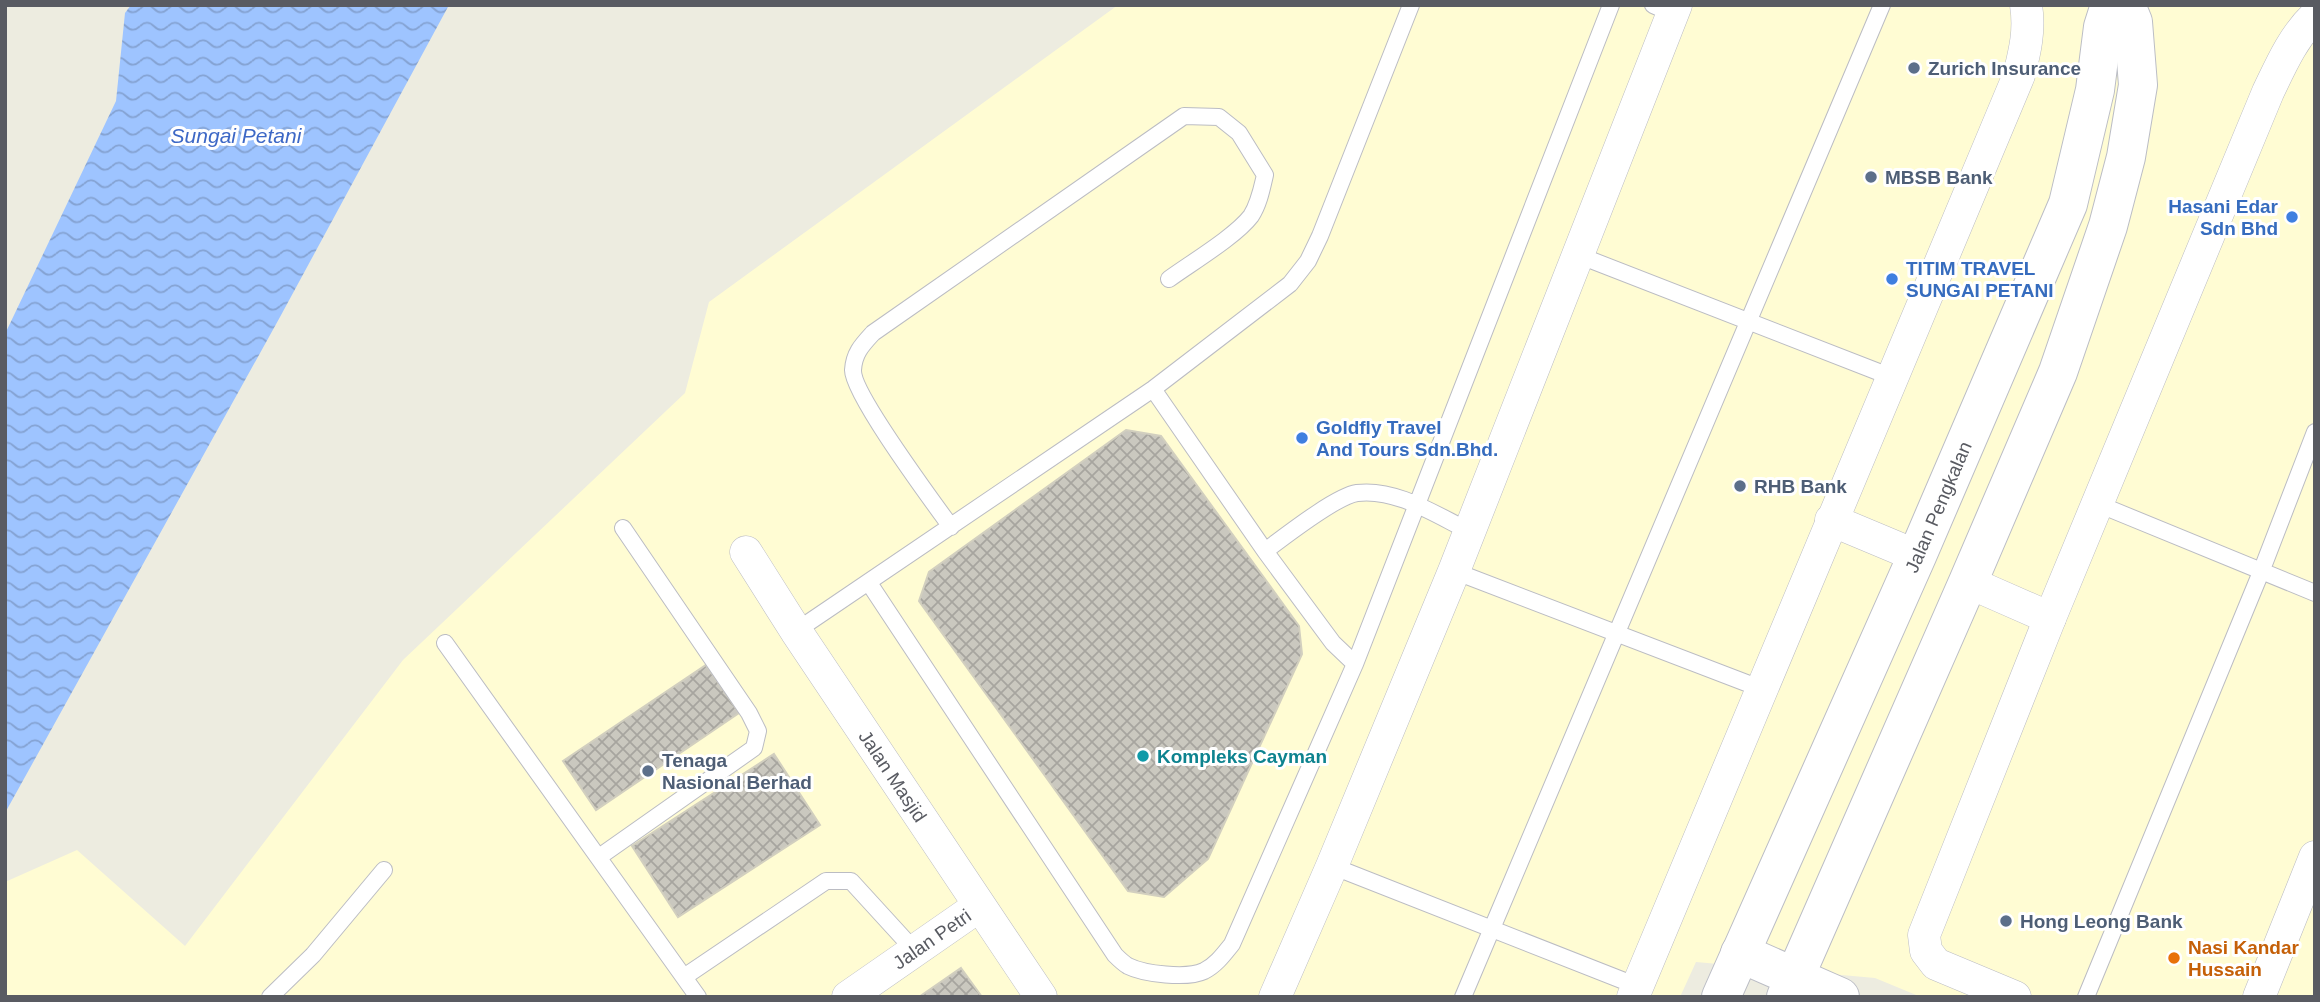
<svg xmlns="http://www.w3.org/2000/svg" width="2320" height="1002" viewBox="0 0 2320 1002" font-family="Arial,sans-serif">
<defs>
<pattern id="water-waves" width="16" height="10" patternUnits="userSpaceOnUse" patternTransform="scale(1.75)"><rect width="16" height="10" fill="#9ec4ff"/><path d="M0 5q4-4 8 0t8 0" fill="none" stroke="#84a2d2"/></pattern>
<pattern id="building-cross-hatch" width="8" height="8" patternUnits="userSpaceOnUse" patternTransform="scale(1.75)"><rect width="8" height="8" fill="#cac8bf"/><path d="M0 0l8 8M0 8l8-8" fill="none" stroke="#a7a59f"/></pattern>
</defs>
<rect width="100%" height="100%" fill="#edece0"/>
<path fill="#fffcd3" d="M1118,5H2315V997H1921L1875,978L1696,962L1680,997H5V882L77,850L185,946L403,660L685,393L709,302Z"/>
<path fill="url(#water-waves)" d="M131,5H449L280,317L5,813V334L116,101L125,13Z"/>
<path fill="url(#building-cross-hatch)" stroke="#d2cfbf" stroke-width="2" d="M1126,430L1161,436L1299,626L1302,654L1208,859L1164,897L1128,891L919,601L929,572Z
M706,665L739,713L596,810L563,761Z
M774,754L820,825L678,917L632,846Z
M961,968L982,997H919Z"/>
<g fill="none" stroke-linecap="round" stroke-linejoin="round">
<g stroke="#bbbcc3" stroke-width="18">
<path id="lane" d="M1653,5L1673,14
M1578,255L1894,378
M1153,389L1265,551L1333,643L1355,664
M2098,504L2315,593
M951,527C933,502 852,393 853,370C854,353 862,345 873,333L1184,116L1219,117L1239,133L1265,175C1262,188 1259,204 1251,216C1236,236 1191,263 1169,279
M1265,551C1284,537 1336,496 1357,493C1396,488 1436,515 1469,531
M1454,571L1762,689
M869,583L1115,955C1119,959 1123,963 1128,966C1144,974 1187,979 1204,971C1216,965 1224,954 1232,944L1355,664L1611,5
M796,631L1153,389L1290,284L1308,261L1320,236L1411,5
M445,643L698,997
M599,857L754,748L758,731L749,713L623,528
M1332,866L1637,986
M684,977L826,881H851L915,951
M270,997L313,955L384,870
M1463,997L1882,5
M2086,997L2261,572L2315,432"/>
</g>
<g stroke="#bbbcc3" stroke-width="33">
<g id="street">
<path d="M1831,520L1917,556"/>
<path id="s1" d="M746,552L796,631L1041,997"/>
<path d="M1968,582L2050,618"/>
<path id="s2" d="M848,997L979,906"/>
<path d="M1275,997L1332,866L1454,571L1676,5"/>
<path d="M1633,997L2019,75C2025,51 2030,30 2026,5"/>
<path d="M2015,997L1936,964L1926,951L1924,935L2050,618L2268,92C2281,65 2293,37 2315,16"/>
<path d="M2259,997L2315,857"/>
</g>
</g>
<g stroke="#bbbdc5" stroke-width="40">
<g id="secondary">
<path d="M1740,953L1840,997"/>
<path id="s3" d="M1721,997L1917,556L2068,204L2095,90L2103,27L2110,5"/>
<path d="M1786,997L1968,582L2058,372L2108,226L2126,157L2138,85L2133,22L2126,5"/>
</g>
</g>
<use href="#lane" stroke="#fff" stroke-width="16"/>
<use href="#street" stroke="#fff" stroke-width="32"/>
<use href="#secondary" stroke="#fff" stroke-width="38"/>
</g>
<g fill="#5c6f8a" stroke="#fff" stroke-width="2.5">
<circle cx="1914" cy="68" r="7"/>
<circle cx="1871" cy="177" r="7"/>
<circle cx="1740" cy="486" r="7"/>
<circle cx="648" cy="771" r="7"/>
<circle cx="2006" cy="921" r="7"/>
</g>
<g fill="#3f7fe0" stroke="#fff" stroke-width="2.5">
<circle cx="2292" cy="217" r="7"/>
<circle cx="1892" cy="279" r="7"/>
<circle cx="1302" cy="438" r="7"/>
</g>
<circle fill="#0f9aa8" stroke="#fff" stroke-width="2.5" cx="1143" cy="756" r="7"/>
<circle fill="#e8710a" stroke="#fff" stroke-width="2.5" cx="2174" cy="958" r="7"/>
<g text-anchor="middle" dominant-baseline="central" stroke-width="6" stroke-linejoin="round" paint-order="stroke">
<g font-size="19" font-weight="bold" fill="#4e5e75" stroke="#fff" text-anchor="start">
<text x="1928" y="68">Zurich Insurance</text>
<text x="1885" y="177">MBSB Bank</text>
<text x="1754" y="486">RHB Bank</text>
<text x="662" y="760">Tenaga<tspan x="662" dy="22">Nasional Berhad</tspan></text>
<text x="2020" y="921">Hong Leong Bank</text>
</g>
<g font-size="19" font-weight="bold" fill="#366cbe" stroke="#fff" text-anchor="start">
<text x="2278" y="206" text-anchor="end">Hasani Edar<tspan x="2278" dy="22">Sdn Bhd</tspan></text>
<text x="1906" y="268">TITIM TRAVEL<tspan x="1906" dy="22">SUNGAI PETANI</tspan></text>
<text x="1316" y="427">Goldfly Travel<tspan x="1316" dy="22">And Tours Sdn.Bhd.</tspan></text>
</g>
<g font-size="19" fill="#595b62" stroke="#fff">
<text stroke="none"><textPath href="#s3" startOffset="536">Jalan Pengkalan</textPath></text>
<text stroke="none"><textPath href="#s1" startOffset="268">Jalan Masjid</textPath></text>
<text stroke="none"><textPath href="#s2" startOffset="102">Jalan Petri</textPath></text>
</g>
<g font-size="19" font-weight="bold" fill="#0d838f" stroke="#fff" text-anchor="start">
<text x="1157" y="756">Kompleks Cayman</text>
</g>
<g font-size="19" font-weight="bold" fill="#c56008" stroke="#fff" text-anchor="start">
<text x="2188" y="947">Nasi Kandar<tspan x="2188" dy="22">Hussain</tspan></text>
</g>
<g font-size="21" font-style="italic" fill="#3d68c6" stroke="#fff">
<text x="236" y="135">Sungai Petani</text>
</g>
</g>
<rect width="2320" height="1002" fill="none" stroke="#595b62" stroke-width="14"/>
</svg>
